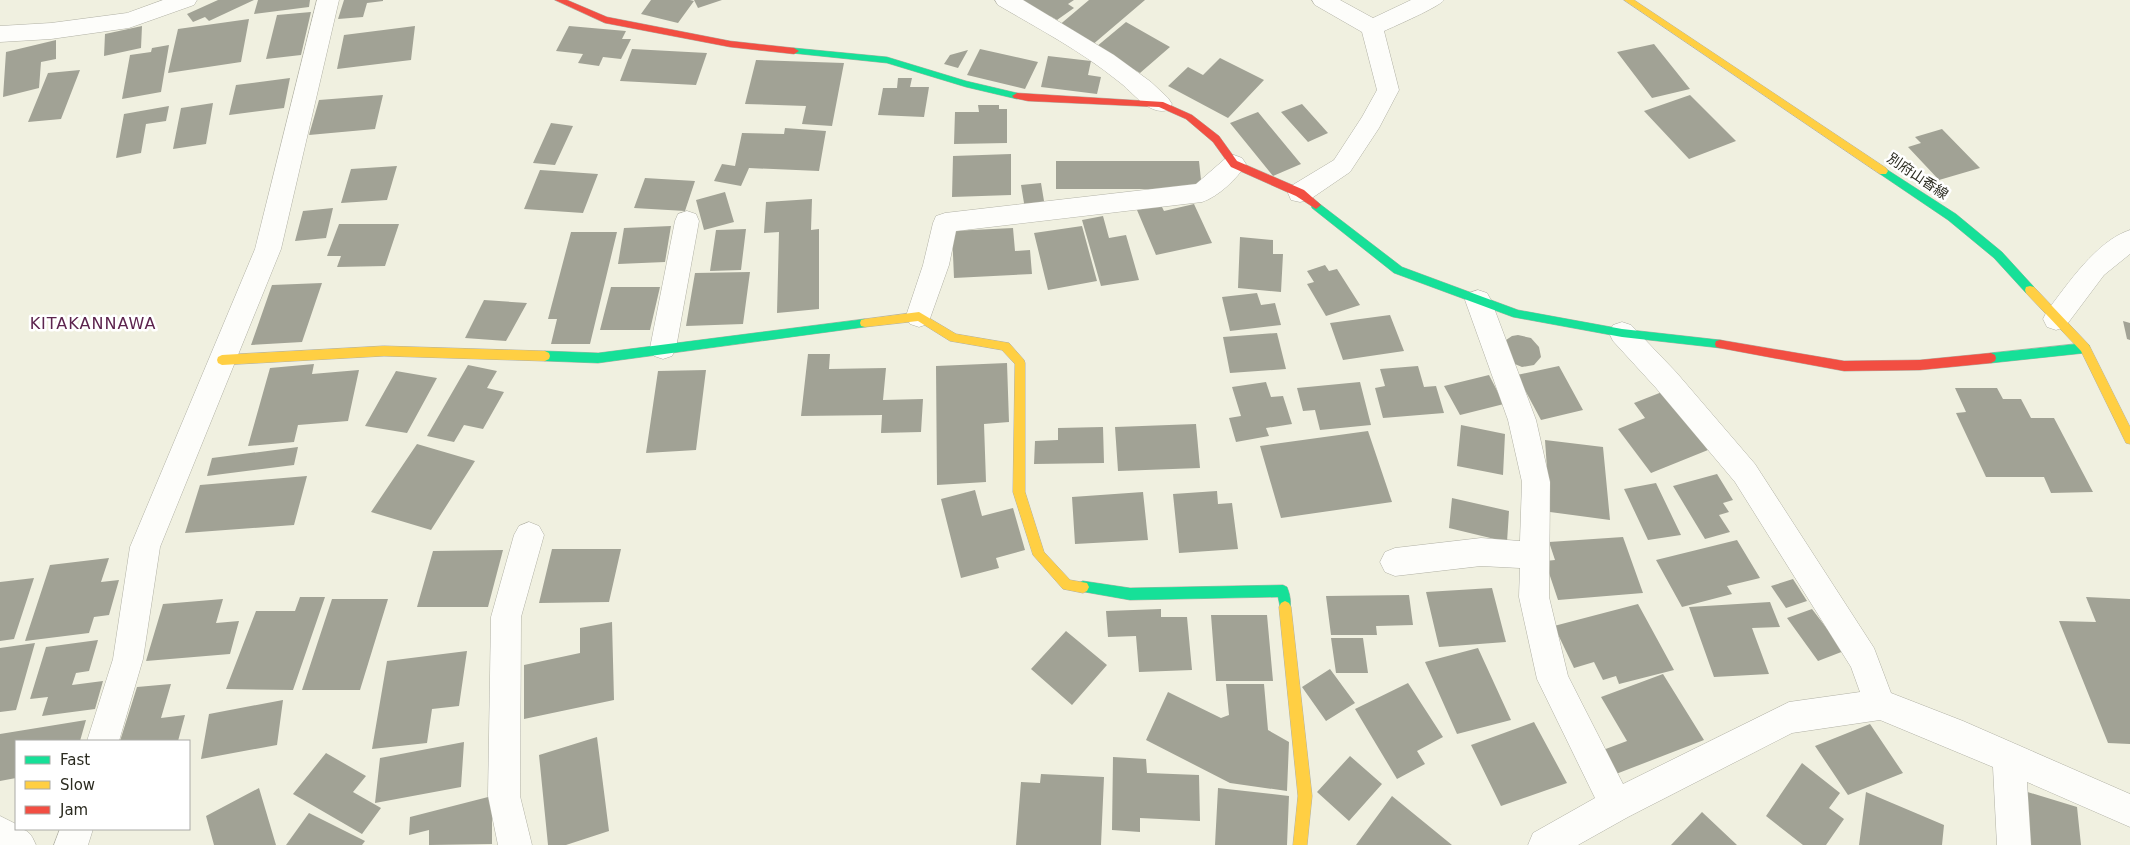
<svg xmlns="http://www.w3.org/2000/svg" width="2130" height="845" viewBox="0 0 2130 845" font-family="'DejaVu Sans','Noto Sans JP',sans-serif">
<rect width="100%" height="100%" fill="#f0f0e0"/>
<path fill="#a1a295" d="M218,0H254L209,21L205,17L193,22L187,14Z
M258,0H310L309,7L254,14Z
M344,0H383V1L367,3L363,17L338,19Z
M651,0H690L694,1L678,23L641,14Z
M694,0H722L698,8Z
M1018,0H1074L1068,4L1074,8L1057,20L1050,16L1045,19Z
M1089,0H1145L1091,46L1057,27Z
M311,12L301,55L266,59L277,15Z
M249,19L241,62L168,73L178,29Z
M1126,22L1170,47L1140,73L1096,47Z
M142,26L141,48L104,56L105,34Z
M415,26L411,60L337,69L344,35Z
M569,26L626,31L622,39H631L621,59L603,57L599,66L578,63L583,54L556,51Z
M56,40V59L41,62L39,88L3,97L6,52Z
M1654,44L1690,89L1652,98L1617,52Z
M169,45L161,92L122,99L130,55L151,52L152,48Z
M632,49L707,53L696,85L620,81Z
M980,49L1038,62L1025,89L967,75Z
M968,50L958,68L944,64L950,55Z
M1048,56L1091,61L1088,75L1101,77L1097,94L1041,87Z
M1220,58L1264,80L1228,118L1168,86L1188,67L1203,75Z
M756,60L844,63L832,126L802,124L806,106L745,104Z
M80,70L61,119L28,122L48,73Z
M290,78L284,108L229,115L236,85Z
M898,78H912L910,87H929L924,117L878,115L883,88H897Z
M383,95L375,129L309,135L319,100Z
M1690,95L1736,141L1689,159L1644,111Z
M213,103L206,144L173,149L181,108Z
M1302,104L1328,133L1308,142L1281,112Z
M978,105H999V109H1007V143L954,144L955,112H979Z
M169,106L166,121L146,124L141,153L116,158L124,114Z
M1258,112L1301,164L1273,176L1230,123Z
M551,123L573,126L555,165L533,163Z
M785,128L826,131L819,171L749,168L741,186L714,181L722,164L735,166L742,133L784,134Z
M1942,129L1980,168L1939,180L1908,147L1921,143L1915,137Z
M1011,154V195L952,197L953,156Z
M1056,161H1199L1202,189H1056Z
M397,166L387,200L341,203L351,169Z
M540,170L598,174L583,213L524,209Z
M645,178L695,181L685,211L634,208Z
M1041,183L1045,207L1025,209L1021,185Z
M725,192L734,222L704,230L696,200Z
M812,199L811,230L819,229V309L777,313L779,232L764,233L766,202Z
M1194,204L1212,243L1156,255L1137,210L1161,205L1164,211Z
M333,208L326,238L295,241L303,211Z
M1103,216L1109,238L1126,235L1139,280L1101,286L1082,220Z
M339,224H399L385,266L337,267L341,256H327Z
M671,226L665,262L618,264L624,228Z
M1082,226L1097,281L1048,290L1034,233Z
M1013,228L1015,251L1030,250L1032,274L954,278L952,231Z
M746,229L741,270L710,271L716,230Z
M571,232H617L590,344H551L557,319H548Z
M1240,237L1273,240V254H1283L1281,292L1238,288Z
M1325,265L1329,271L1337,269L1360,305L1326,316L1307,284L1314,282L1307,271Z
M750,272L743,324L686,326L695,273Z
M322,283L302,342L251,345L272,285Z
M611,287H660L650,330H600Z
M1257,293L1261,305L1275,303L1281,325L1230,331L1222,297Z
M484,300L527,303L506,341L465,338Z
M1390,315L1404,351L1343,360L1330,323Z
M2123,321L2130,323V340L2127,339Z
M1277,333L1286,369L1230,373L1223,337Z
M1518,335L1531,338L1539,347L1541,357L1534,365L1522,367L1510,362L1503,342L1512,336Z
M808,354H830L829,369L886,368L883,400L923,399L921,432L881,433L882,415L801,416Z
M1007,363L1009,422L984,424L986,482L937,485L936,366Z
M314,364L312,374L359,370L348,421L298,425L294,442L248,446L270,368Z
M468,365L497,371L487,388L504,392L483,429L464,425L454,442L427,436Z
M1418,366L1424,387L1436,386L1444,413L1383,418L1375,388L1385,386L1380,369Z
M1559,366L1583,410L1541,420L1517,375Z
M706,370L696,450L646,453L658,371Z
M396,371L437,378L407,433L365,426Z
M1489,375L1504,404L1460,415L1444,386Z
M1266,382L1271,397L1283,396L1292,424L1266,428L1269,436L1236,442L1229,418L1241,416L1232,387Z
M1360,382L1371,425L1320,430L1315,410L1303,411L1297,388Z
M1955,388H1997L2003,399H2021L2031,418H2054L2093,492L2051,493L2044,477H1986L1956,413L1966,412Z
M1662,392L1708,450L1651,473L1618,429L1645,418L1634,403Z
M1196,424L1200,468L1118,471L1115,427Z
M1461,425L1505,434L1503,475L1457,466Z
M1103,427L1104,463L1034,464L1035,441L1058,440V428Z
M1368,431L1392,502L1281,518L1260,446Z
M1545,440L1603,447L1610,520L1550,512Z
M417,444L475,461L431,530L371,512Z
M298,447L294,465L207,476L212,458Z
M1717,474L1733,500L1723,503L1729,512L1719,515L1730,532L1705,539L1673,486Z
M307,476L294,525L185,533L200,485Z
M1656,483L1681,535L1648,540L1624,489Z
M975,490L982,516L1013,508L1025,550L996,558L999,568L961,578L941,499Z
M1217,491L1218,504L1232,503L1238,549L1179,553L1173,494Z
M1143,492L1148,540L1075,544L1072,497Z
M1452,498L1509,511L1507,542L1449,528Z
M1623,537L1643,593L1558,600L1545,561L1555,560L1549,542Z
M1737,540L1760,578L1727,586L1732,594L1682,607L1656,560Z
M552,549H621L609,602L539,603Z
M503,550L488,607H417L433,551Z
M109,558L101,582L119,580L109,615L94,617L89,633L25,641L50,565Z
M34,578L14,639L0,641V582Z
M1793,579L1807,601L1786,608L1771,586Z
M1492,588L1506,642L1439,647L1426,592Z
M1409,595L1413,625L1376,626L1377,635H1331L1326,596Z
M300,597H325L293,690L226,689L256,611H295Z
M2086,597L2130,599V744L2108,743L2059,621L2096,622Z
M223,599L216,623L239,621L230,654L146,661L163,604Z
M332,599H388L360,690H302Z
M1770,602L1780,627L1752,628L1769,674L1714,677L1689,607Z
M1638,604L1674,670L1619,684L1616,676L1603,680L1594,662L1574,668L1554,626Z
M1161,609V617H1187L1192,670L1139,672L1136,636L1108,637L1106,611Z
M1812,609L1844,651L1818,661L1787,618Z
M1211,615H1267L1273,681H1216Z
M612,622L614,700L524,719V665L580,653V628Z
M1066,631L1107,665L1072,705L1031,669Z
M1331,638H1363L1368,673H1336Z
M98,640L89,671L76,673L72,685L103,681L95,709L42,716L48,697L30,699L46,647Z
M35,643L16,710L0,712V648Z
M1478,648L1511,720L1457,734L1425,662Z
M467,651L459,706L432,709L427,743L372,749L387,661Z
M1330,669L1355,703L1326,721L1302,687Z
M1663,674L1704,740L1616,774L1603,750L1627,741L1601,697Z
M1408,683L1443,737L1417,751L1425,764L1397,779L1355,709Z
M171,684L161,718L185,715L178,741H120L137,687Z
M1226,684H1264L1268,730L1289,742L1287,791L1230,783L1146,740L1168,692L1221,718L1229,715Z
M283,700L277,745L201,759L209,714Z
M86,720L80,741H16V778L0,781V734Z
M1534,722L1567,783L1501,806L1471,745Z
M1870,724L1903,773L1848,795L1815,746Z
M597,737L609,831L566,845H548L539,755Z
M464,742L461,787L375,803L380,758Z
M326,753L366,776L353,792L381,808L362,834L293,794Z
M1350,756L1382,784L1349,821L1317,792Z
M1113,757L1146,759L1147,773L1199,775L1200,821L1140,818V832L1112,830Z
M1802,763L1840,793L1829,808L1844,819L1826,845H1803L1766,816Z
M1041,774L1104,777L1101,845H1016L1021,782L1040,783Z
M259,788L276,845H214L206,816Z
M1218,788L1289,796L1287,845H1215Z
M2021,790L2077,807L2081,845H2026Z
M1866,792L1944,825L1942,845H1859Z
M492,796V844L429,845V830L409,835L410,817Z
M1392,796L1452,845H1356Z
M1702,812L1737,845H1671Z
M309,813L365,841L362,845H286Z"/>
<g fill="none" stroke-linecap="round" stroke-linejoin="round">
<g stroke="#b1b1a5" stroke-width="1">
<path id="street" d="M163,0H197L194,5L129,28L51,39L0,42V26L51,23L127,13Z
M317,0H339L281,249L160,547L143,659L119,741H87L113,659L130,547L255,249Z
M995,0H1023L1114,55L1151,82L1168,98L1172,104L1168,110C1149,116 1133,92 1118,81C1081,51 1039,29 998,5Z
M1312,0H1340L1373,18L1411,0H1444C1439,7 1395,26 1384,31L1399,90L1379,128L1350,172L1309,200L1300,202L1291,200L1288,193L1291,186L1334,160L1362,117L1377,90L1362,32L1315,5Z
M1234,155L1242,158L1246,164C1238,178 1218,197 1202,202L956,231L949,265L928,324L919,327L910,324L906,316L923,265L933,223L936,216L945,213L1196,184L1226,158Z
M687,211L696,214L699,221L676,348L672,356L663,359L654,356L650,348L675,221L678,214Z
M2130,230V254L2104,275L2065,327L2056,330L2047,327L2043,319L2047,311C2068,284 2096,241 2130,230Z
M1478,290L1487,293L1491,300L1536,420L1550,482L1549,597L1568,676L1623,784L1789,702L1860,692L1851,667L1735,482L1656,388L1613,341L1609,333L1613,325L1622,322L1631,325L1676,372L1755,464L1874,648L1891,693L1963,721L2130,794V827L2027,782L2031,845H1997L1993,767L1880,720L1792,733L1628,817L1578,845H1528L1533,833L1595,798L1537,679L1519,597L1520,568L1481,566L1395,576L1385,572L1380,562L1385,552L1395,548L1481,538L1520,541L1522,482L1508,420L1465,300L1469,293Z
M529,522L539,526L544,535L521,617L520,796L532,845H498L488,796L491,617L514,535L519,526Z
M0,816L16,824V829C29,829 31,834 36,845H0Z
M60,829H93L88,845H54Z"/>
</g>
<g stroke="#b1b1a5" stroke-width="1">
<path id="fast" d="M794,48L887,57L966,81L1017,93L1022,96L1017,99L966,87L887,63L791,53V49Z
M1883,167L1956,214L2002,252L2034,287L2035,290L2034,293H2026L1994,258L1948,220L1880,174L1878,171Z
M1316,201L1402,267L1518,310L1622,329L1720,340L1724,341L1725,344L1724,347L1720,348L1622,337L1513,317L1394,273L1312,208L1311,205Z
M865,319L869,320L870,323L869,326L865,327L598,363L545,361L541,359L540,356L541,353L545,351L598,353Z
M2085,343L2089,345L2090,348L2089,351L2085,353L1991,363L1987,361L1986,358L1987,355L1991,353Z
M1083,581L1130,588L1283,585L1287,587C1290,594 1292,604 1289,611L1285,613L1281,611L1278,597L1130,600L1079,591L1077,587L1079,583Z"/>
</g>
<g stroke="#b1b1a5" stroke-width="1">
<path id="slow" d="M1624,0H1634L1886,168L1888,171L1886,174H1880Z
M2030,286L2034,287L2089,345L2130,427V444L2126,443L2081,351L2026,293L2025,290L2026,287Z
M919,312L956,334L1009,343L1024,360L1025,363V492L1044,552L1070,580L1087,583L1089,587L1087,591L1083,593L1063,589L1033,555L1013,492L1015,364L1002,350L950,341L918,321L865,327L861,326L860,323L861,320L865,319Z
M384,346L545,351L549,353L550,356L549,359L545,361L384,356L222,365L218,363L217,360L218,357L222,355Z
M1285,601L1289,603L1291,607L1312,796L1307,845H1293L1298,796L1279,607L1281,603Z"/>
</g>
<g stroke="#b1b1a5" stroke-width="1">
<path id="jam" d="M555,0H567L607,17L730,41L794,48L799,51L794,54L730,47L605,23Z
M1017,93L1163,102L1192,115L1219,136L1237,161L1304,190L1321,205L1316,209L1296,196L1231,167L1213,142L1186,119L1159,107L1028,101L1014,98L1012,96Z
M1720,340L1844,361L1920,360L1991,353L1995,355L1996,358L1995,361L1991,363L1920,370L1844,371L1720,348L1716,347L1715,344L1716,341Z"/>
</g>
<use href="#street" fill="#fdfdfa" fill-rule="evenodd"/>
<use href="#fast" fill="#16e098" fill-rule="evenodd"/>
<use href="#slow" fill="#ffcf43" fill-rule="evenodd"/>
<use href="#jam" fill="#f24e42" fill-rule="evenodd"/>
</g>
<g text-anchor="middle" dominant-baseline="central" stroke-width="5" stroke-linejoin="round" paint-order="stroke">
<g font-size="14" fill="#2b2b20" stroke="#fff">
<text transform="translate(1918 176) rotate(34)">別府山香線</text>
</g>
<g font-size="16" letter-spacing="1" fill="#5d244e" stroke="#fff">
<text x="93" y="323">KITAKANNAWA</text>
</g>
</g>
<rect x="15" y="740" width="175" height="90" fill="#ffffff" stroke="#aaaaa6"/>
<rect x="25" y="756" width="25" height="8" fill="#16e098" stroke="#aaaaa6"/>
<text x="60" y="765" font-size="15" fill="#2b2b20">Fast</text>
<rect x="25" y="781" width="25" height="8" fill="#ffcf43" stroke="#aaaaa6"/>
<text x="60" y="790" font-size="15" fill="#2b2b20">Slow</text>
<rect x="25" y="806" width="25" height="8" fill="#f24e42" stroke="#aaaaa6"/>
<text x="60" y="815" font-size="15" fill="#2b2b20">Jam</text>
</svg>
